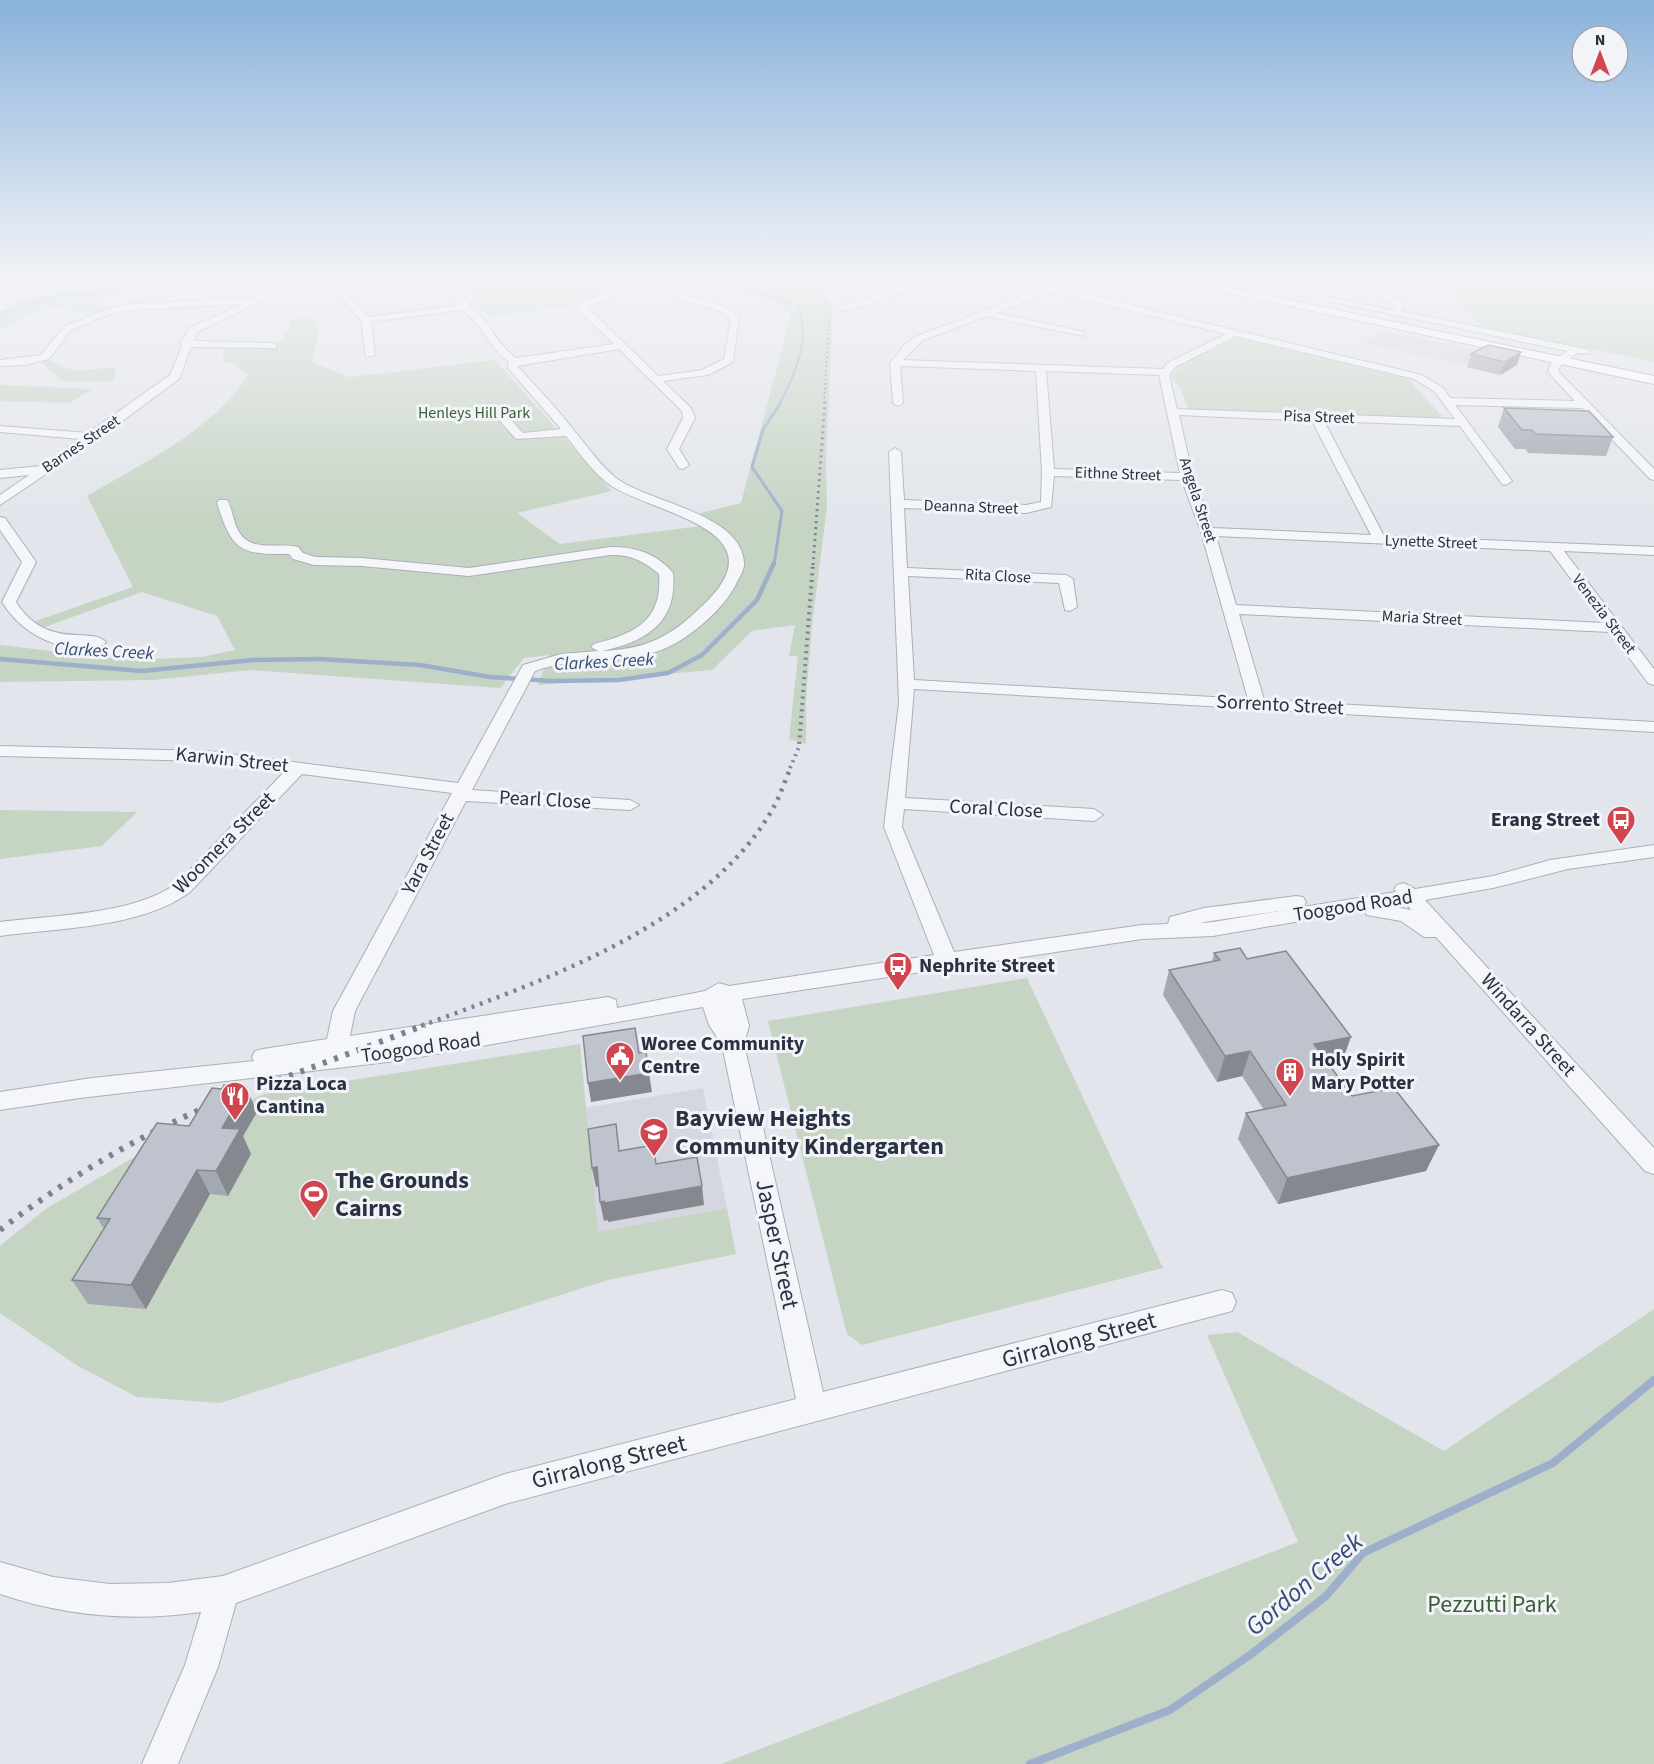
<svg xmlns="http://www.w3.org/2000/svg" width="1654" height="1764" viewBox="0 0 1654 1764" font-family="'Source Sans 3',sans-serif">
<rect width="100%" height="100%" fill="#e2e5eb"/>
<path fill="#d4d7df" d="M1384,331L1483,351L1465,365L1364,343Z
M703,1088L727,1208L598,1232L585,1108Z"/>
<path fill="#c6d4c3" d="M299,275H407L292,285L294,276Z
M692,275H792L820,288L833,307L826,462L827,507L812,624L806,700V744L789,739L798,656H789L795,625L752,631L712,670L538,685L549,655L524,658L500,688L250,670L153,680L0,682V645L128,660L201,657L235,650L217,616L142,592L42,628L33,622L133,587L87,496C142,463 213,431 248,375L232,362L223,363L224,347H259L280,342L291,327L288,321C298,316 305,317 315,321L318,336L311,362L350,377L495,360L612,491L517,513L560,544L701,526V513L741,503L791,314L781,305Z
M1435,275H1654V362L1482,327Z
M584,277H603L625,284L586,296L570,306L488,317L464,289L470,286Z
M105,292L95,304L106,309C88,317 72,308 54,308C37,309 14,321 0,330V311L26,297Z
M1237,337L1408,379L1442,416L1440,418L1193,411L1188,408L1181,390L1171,377L1180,366Z
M48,360L75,371L116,367L114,381H63L41,362Z
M0,385L92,389L70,403L0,401Z
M0,810L137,812L102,846L0,859Z
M1027,978L1163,1268L862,1345L847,1334L768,1021Z
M580,1044L598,1232L727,1208L736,1254L608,1280L220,1403L137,1397L78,1366L0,1313V1246L47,1208L188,1126L265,1094Z
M1654,1309V1764H721L1298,1542L1207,1335L1237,1332L1444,1451Z"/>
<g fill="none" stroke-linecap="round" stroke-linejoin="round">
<path stroke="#9dafcb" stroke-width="2" d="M694,275L797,305C812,336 795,375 780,403
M0,313L60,295L261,281L305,275"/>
<path stroke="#9dafcb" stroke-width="3" d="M774,565L782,511L752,467L763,430L781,402"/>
<path stroke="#9dafcb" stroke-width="4.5" d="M0,659L142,671L253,660L318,659L420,665L490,677L552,681L619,680L668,673L702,655L757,600L774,563"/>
<path stroke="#9dafcb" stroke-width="8" d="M1030,1764L1170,1710L1250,1655L1326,1596L1363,1553L1553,1463L1654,1380"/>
<g stroke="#abafb9" stroke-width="2">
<path id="minor" d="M29,275H58L0,284V278Z
M283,275H291L284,291L197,332L194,341L273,343L276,344V348L191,347L179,379L98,439L0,505V495L29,475L0,478V470L41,466L80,439L0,432V426L88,433L170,375L182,346L180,344L190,328L242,304L132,310L110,314L71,330L49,359L25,365L0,366V360L41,355L65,326L104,310L132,304L245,298L249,300L277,287Z
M436,275H445L452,283L539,275H574L456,288L471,304L469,306C489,319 496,344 516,358L614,344L578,309L582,301L634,284L610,275H623L725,307L739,316L733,362L708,375L663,381L691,408L695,418L679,449L689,465L683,469L679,468L667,449L683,418L682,411L619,349L517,366C538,388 558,410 577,434C589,449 601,466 616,478C649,503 746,514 744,566C743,572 738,580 735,586C723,609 692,636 668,647C626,667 578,655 535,671L472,790L630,800L639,805L630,810L466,801L355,1011L350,1036L608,997L616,1000L617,1008L705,991L719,983L729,986L934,955L884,827L899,703L889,452L895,448L901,452L904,500L1026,505L1041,502L1042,472L1036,371L900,366L903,403L898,406L893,403L890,363L904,345L917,336L1042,289L990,275H1006L1422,375L1443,388L1450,398L1575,401L1548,372L1551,363L1567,351L1204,275H1222L1391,310L1395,306L1333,275H1345L1400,300L1405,306L1400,311L1590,350V354L1577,353L1560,366L1558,371L1654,469V480L1650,479L1582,408L1455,405L1512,481L1506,485L1502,484L1460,426L1324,421L1384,536L1654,547V555L1564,551L1654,669V685L1648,683L1610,632L1239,614L1264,700L1654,722V732L914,689L905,798L1094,809L1103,815L1094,821L904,809L902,827L954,952L1142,925L1168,924L1170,917L1204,908L1296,896L1303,897L1306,902L1303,907L1297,908L1396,892L1394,889L1397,885L1404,883L1415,889L1493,876L1550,860L1654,845V857L1568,869L1493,888L1425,900L1654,1148V1174L1645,1171L1436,937H1424L1401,921L1367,915L1364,910L1213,936L1142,939L742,999L749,1026L744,1044L823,1392L1222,1290L1232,1293L1236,1302L1232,1311L505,1504L236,1603L218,1667L178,1764H142L185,1665L201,1612C133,1622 64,1616 0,1594V1562L53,1577L110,1584L168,1583L223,1576L505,1474L796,1399L722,1045L709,1025L703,1007L396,1061L80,1098L0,1110V1092L92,1078L254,1061L252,1057L255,1051L263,1049L327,1039L333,1011L452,793L302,774L190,892C142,928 58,928 0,936V922C54,915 132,915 176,884L285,771L206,761L0,756V746L206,751L458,783L523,665L561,654L598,651L591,647L594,644C634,634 663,621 659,574C644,561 630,554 610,555L469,576L362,566L314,565L293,559L289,554C239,555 232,550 217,503L219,500H227C233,510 233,522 239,532C252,553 279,542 298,547L303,553L315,557L362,558L469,568L610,547C634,546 658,554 673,573C678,622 646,642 602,651C647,649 671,637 703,605C782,531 660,515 613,487C594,475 580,453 566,436L516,439L498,419V415H506L523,433L561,429L508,368L509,362C489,348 482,322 461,310L371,322L375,355L366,357L361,321L342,299V295H348L368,317L460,305ZM643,287L719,311L731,319L724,359L702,370L658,376L588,308L589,305ZM1052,292L1226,334L1167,363L1163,369L903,360L923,340L987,316L1084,336V332L996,313ZM1236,336L1414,379L1435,392L1455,419L1177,409L1169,376L1175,367ZM1046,371L1159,375L1180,473L1054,469ZM1179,415L1312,421L1371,535L1213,528L1193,477ZM1054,476L1182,480L1201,532L1248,699L914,680L908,576L1059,583L1065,610L1070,611L1077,607L1073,579L1066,575L907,568L904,508L1026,513L1051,507ZM1216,536L1550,551L1604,623L1236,605ZM1406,903L1411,910L1390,906ZM1292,909L1213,922L1200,923L1204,922Z
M850,275C868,275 883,285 901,286C914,287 931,275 947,275L869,305L837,311V307L894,290Z
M0,517L5,518L36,562L16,602C47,651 92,626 106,642L103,645C63,655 23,636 2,602L22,562L0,530Z"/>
</g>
<g stroke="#a1a8b6" stroke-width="2">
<path id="major" d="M1145,275H1168L1654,376V384Z"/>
</g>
<use href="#minor" fill="#f5f6f9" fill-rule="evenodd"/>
<use href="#major" fill="#fff" fill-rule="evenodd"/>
<path stroke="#7b8294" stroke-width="2" stroke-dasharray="1.5 3" stroke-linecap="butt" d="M788,275L816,289L830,307L824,403"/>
<path stroke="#7b8294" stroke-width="3" stroke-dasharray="2 4" stroke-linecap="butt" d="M813,565L825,402"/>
<path stroke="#7b8294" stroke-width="4" stroke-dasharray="2 4.5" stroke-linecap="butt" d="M790,768L799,747L813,563"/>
<path stroke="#7b8294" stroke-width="4.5" stroke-dasharray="3 6" stroke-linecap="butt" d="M421,1026C542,981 714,923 777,801C782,790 786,778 791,767"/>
<path stroke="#7b8294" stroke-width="6" stroke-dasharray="4 8" stroke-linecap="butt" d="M233,1097L425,1025
M0,1230C66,1179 136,1137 213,1104"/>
</g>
<path fill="#a4a8b0" d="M1471,354L1517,365L1500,375L1467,367Z
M1504,408L1613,437L1606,456L1528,453L1525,449H1515L1498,427Z
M1214,953L1247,959L1342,1062L1329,1065L1352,1096L1426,1171L1278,1204L1238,1139L1246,1113L1264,1110L1242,1076L1217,1082L1163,995L1169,970L1212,962Z
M257,1112L243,1136L251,1154L228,1196L210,1194L146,1309L88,1304L72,1280L104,1229L97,1218L189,1126Z"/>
<path fill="#868890" d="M1521,352L1517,365L1500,375L1505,362Z
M1351,1037L1342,1062L1305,1069L1314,1044Z
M1250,1051L1242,1076L1217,1082L1225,1056Z
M649,1073L652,1092L591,1102L588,1083Z
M246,1087L257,1112L243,1136L251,1154L228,1196L216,1171L222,1128Z
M1439,1145L1426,1171L1278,1204L1287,1178Z
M597,1167L600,1186L596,1187L592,1168Z
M197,1170L210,1194L146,1309L131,1285Z
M702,1186L704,1205L608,1222V1220L604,1221L600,1202Z"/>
<path fill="#bfc3cd" stroke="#868890" stroke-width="1.5" d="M1488,345L1521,352L1505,362L1471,354Z
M1504,408L1589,411L1613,437L1535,434L1532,430H1522Z
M1240,948L1247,959L1286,951L1351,1037L1314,1044L1352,1096L1394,1088L1439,1145L1287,1178L1246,1113L1286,1105L1250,1051L1225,1056L1169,970L1220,960L1214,953Z
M635,1028L639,1053L646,1052L649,1073L588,1083L583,1036Z
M224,1085L246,1087L222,1128L240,1129L216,1171L197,1170L131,1285L72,1280L110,1219L97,1218L157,1123L189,1126L212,1088L222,1089Z
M616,1124L619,1151L653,1145L656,1164L697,1157L702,1186L605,1203L604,1201L600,1202L597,1167L592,1168L588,1129Z"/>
<linearGradient id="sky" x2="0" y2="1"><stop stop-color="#8ab2dc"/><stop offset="0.53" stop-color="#f2f3f6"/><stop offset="1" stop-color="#f2f3f6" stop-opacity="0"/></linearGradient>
<rect width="1654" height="522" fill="url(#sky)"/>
<defs>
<g id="bus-pin" transform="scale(1.5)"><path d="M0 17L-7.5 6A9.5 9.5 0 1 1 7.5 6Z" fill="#d0464f" stroke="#f2f4f8"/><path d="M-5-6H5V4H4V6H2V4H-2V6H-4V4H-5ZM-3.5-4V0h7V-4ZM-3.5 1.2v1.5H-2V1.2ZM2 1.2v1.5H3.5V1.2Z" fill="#fff"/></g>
<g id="civic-pin" transform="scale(1.5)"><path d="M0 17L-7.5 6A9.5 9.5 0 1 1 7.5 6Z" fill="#d0464f" stroke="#f2f4f8"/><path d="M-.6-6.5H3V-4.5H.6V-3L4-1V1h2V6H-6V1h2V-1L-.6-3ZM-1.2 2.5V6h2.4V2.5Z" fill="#fff"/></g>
<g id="building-pin" transform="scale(1.5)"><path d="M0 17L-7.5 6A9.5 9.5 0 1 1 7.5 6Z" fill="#d0464f" stroke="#f2f4f8"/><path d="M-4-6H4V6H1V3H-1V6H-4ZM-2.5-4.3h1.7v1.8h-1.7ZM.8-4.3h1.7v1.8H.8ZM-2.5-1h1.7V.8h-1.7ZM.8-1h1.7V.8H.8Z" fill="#fff"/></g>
<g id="restaurant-pin" transform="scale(1.5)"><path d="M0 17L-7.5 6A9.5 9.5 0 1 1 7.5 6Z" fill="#d0464f" stroke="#f2f4f8"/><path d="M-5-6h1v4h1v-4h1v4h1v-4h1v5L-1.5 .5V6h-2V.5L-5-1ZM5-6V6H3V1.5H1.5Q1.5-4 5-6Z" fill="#fff"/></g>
<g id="school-pin" transform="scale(1.5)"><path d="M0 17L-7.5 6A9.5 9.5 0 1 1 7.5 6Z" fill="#d0464f" stroke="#f2f4f8"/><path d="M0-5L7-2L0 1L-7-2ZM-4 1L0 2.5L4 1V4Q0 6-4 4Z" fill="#fff"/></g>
<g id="stadium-pin" transform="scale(1.5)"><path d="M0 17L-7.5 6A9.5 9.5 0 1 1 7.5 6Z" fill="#d0464f" stroke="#f2f4f8"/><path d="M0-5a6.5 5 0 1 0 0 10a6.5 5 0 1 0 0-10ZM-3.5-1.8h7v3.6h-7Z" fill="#fff"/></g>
</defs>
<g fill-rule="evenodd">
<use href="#bus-pin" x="1621" y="820"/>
<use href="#bus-pin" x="898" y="966"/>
<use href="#civic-pin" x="620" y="1056"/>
<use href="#building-pin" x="1290" y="1072"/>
<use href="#restaurant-pin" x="235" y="1096"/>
<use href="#school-pin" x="654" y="1132"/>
<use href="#stadium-pin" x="314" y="1194"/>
</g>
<g text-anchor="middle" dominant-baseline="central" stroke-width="6" stroke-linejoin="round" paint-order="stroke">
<g font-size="16" fill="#3b5f37" stroke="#f2f4f8">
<text x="474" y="413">Henleys Hill Park</text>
</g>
<g font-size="16" fill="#2a3143" stroke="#f2f4f8">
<text transform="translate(1319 417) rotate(2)">Pisa Street</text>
<text transform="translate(81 444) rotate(-34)">Barnes Street</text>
<text transform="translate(1118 474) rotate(2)">Eithne Street</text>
<text transform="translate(1198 500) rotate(72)">Angela Street</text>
<text transform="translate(971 507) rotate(2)">Deanna Street</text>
<text transform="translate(1431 542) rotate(2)">Lynette Street</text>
<text transform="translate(998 576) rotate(3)">Rita Close</text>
<text transform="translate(1604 614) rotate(53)">Venezia Street</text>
<text transform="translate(1422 618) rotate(3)">Maria Street</text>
</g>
<g font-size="18" font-style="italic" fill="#334b77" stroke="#f2f4f8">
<text transform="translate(104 651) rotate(3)">Clarkes Creek</text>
<text transform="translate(604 662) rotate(-3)">Clarkes Creek</text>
</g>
<g font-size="20" fill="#2a3143" stroke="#f2f4f8">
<text transform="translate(1280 705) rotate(3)">Sorrento Street</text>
<text transform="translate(232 760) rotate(6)">Karwin Street</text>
<text transform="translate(545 800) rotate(3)">Pearl Close</text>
<text transform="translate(996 809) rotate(3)">Coral Close</text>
<text transform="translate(224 843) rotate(-45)">Woomera Street</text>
<text transform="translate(428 854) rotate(-62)">Yara Street</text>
<text transform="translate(1353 906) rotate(-9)">Toogood Road</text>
<text transform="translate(1528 1025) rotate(48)">Windarra Street</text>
<text transform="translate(421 1048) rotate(-8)">Toogood Road</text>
</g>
<g font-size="20" font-weight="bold" fill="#2a3143" stroke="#f2f4f8" text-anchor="start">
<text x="1600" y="820" text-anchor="end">Erang Street</text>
<text x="919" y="966">Nephrite Street</text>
<text x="641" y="1044">Woree Community<tspan x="641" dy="23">Centre</tspan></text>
<text x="1311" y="1060">Holy Spirit<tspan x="1311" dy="23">Mary Potter</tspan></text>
<text x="256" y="1084">Pizza Loca<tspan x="256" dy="23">Cantina</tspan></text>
</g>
<g font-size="24" font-weight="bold" fill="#2a3143" stroke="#f2f4f8" text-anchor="start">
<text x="675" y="1118">Bayview Heights<tspan x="675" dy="28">Community Kindergarten</tspan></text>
<text x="335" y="1180">The Grounds<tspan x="335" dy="28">Cairns</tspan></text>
</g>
<g font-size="24" fill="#2a3143" stroke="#f2f4f8">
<text transform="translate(777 1244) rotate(78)">Jasper Street</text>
<text transform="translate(1079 1340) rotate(-15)">Girralong Street</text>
<text transform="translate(609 1462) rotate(-14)">Girralong Street</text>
</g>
<g font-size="24" fill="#3b5f37" stroke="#f2f4f8">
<text x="1492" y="1604">Pezzutti Park</text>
</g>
<g font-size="26" font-style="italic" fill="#334b77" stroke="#f2f4f8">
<text transform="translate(1304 1584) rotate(-40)">Gordon Creek</text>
</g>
</g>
<g transform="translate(1600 54)"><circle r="28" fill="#f2f4f8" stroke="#a2a6b0" stroke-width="1.5"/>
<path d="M0-4.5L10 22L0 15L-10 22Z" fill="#d0464f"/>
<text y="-9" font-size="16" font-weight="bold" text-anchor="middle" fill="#2a3143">N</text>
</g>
</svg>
